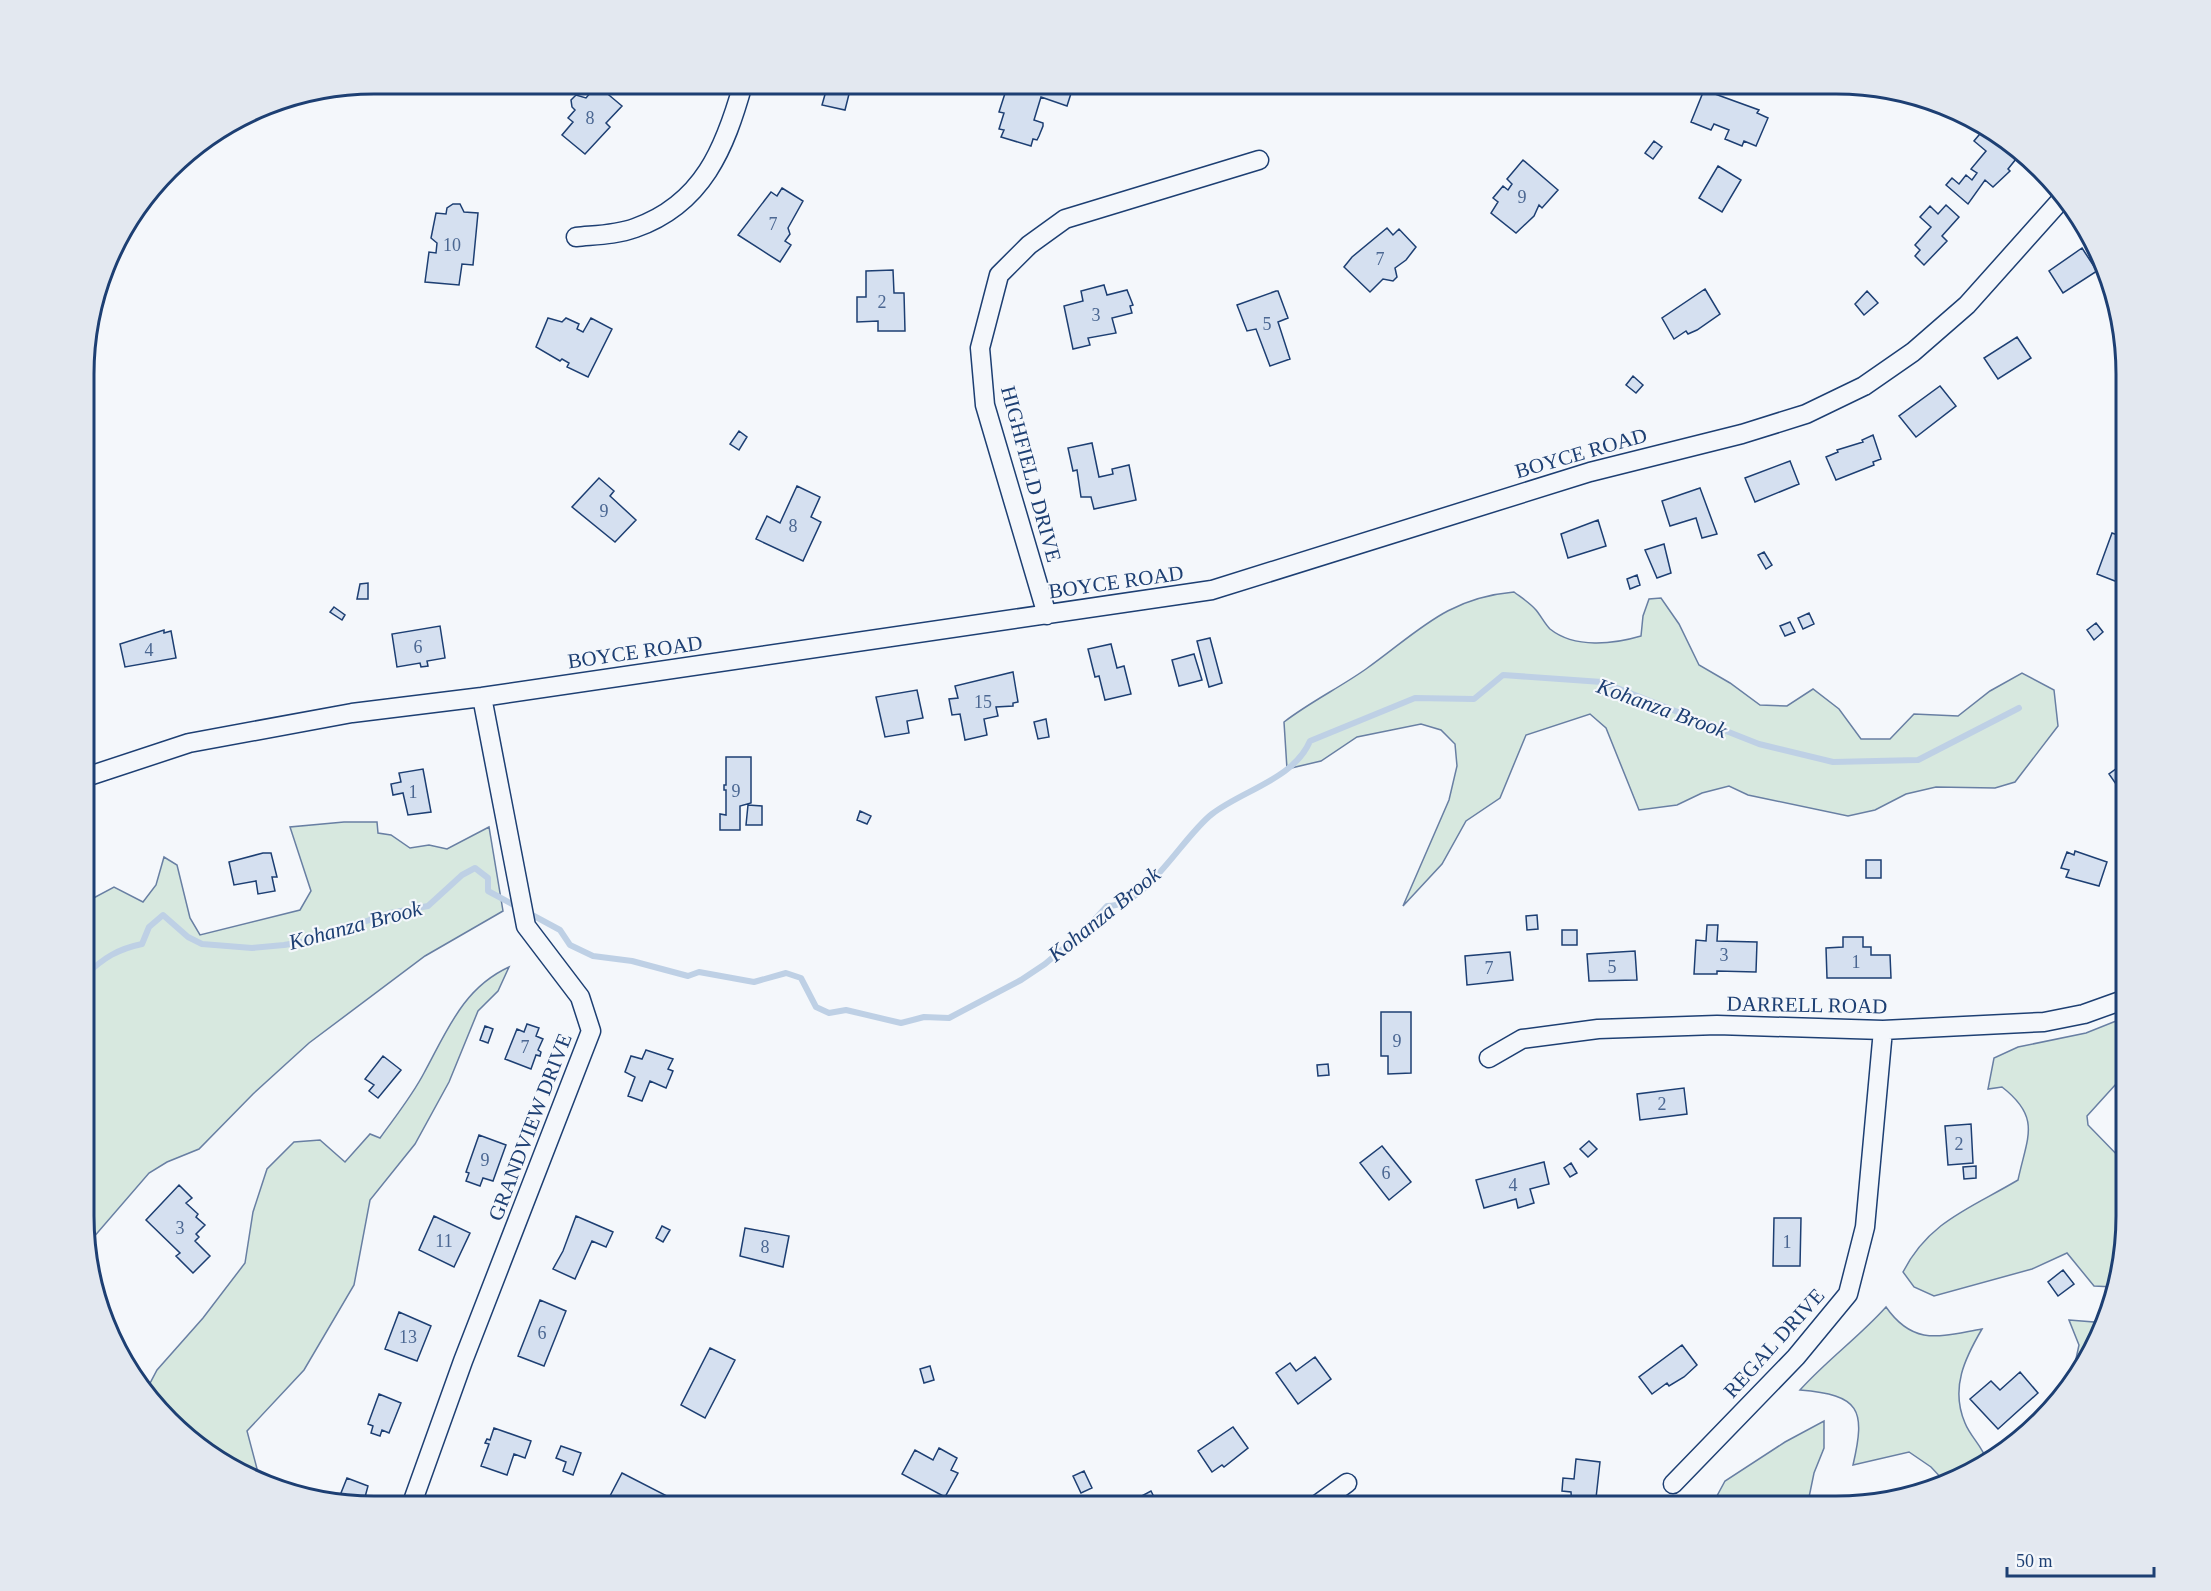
<svg xmlns="http://www.w3.org/2000/svg" width="2211" height="1591" viewBox="0 0 2211 1591" font-family="Georgia,serif">
<rect width="100%" height="100%" fill="#f4f7fb"/>
<path fill="#d7e8df" stroke="#687fa3" stroke-width="1.5" d="M1514,592C1522,598 1530,603 1536,610C1541,616 1545,624 1550,629C1575,649 1614,644 1641,636L1643,616L1649,599L1661,598L1679,624L1699,665L1730,683L1760,705L1787,706L1813,689L1839,709L1861,739H1890L1914,714L1958,716L1990,691L2022,673L2054,690L2058,726L2015,782L1995,788L1936,787L1906,794L1875,810L1848,816L1748,795L1729,786L1702,793L1677,805L1639,810L1606,728L1590,714L1526,735L1500,798L1466,821L1442,864L1403,906L1449,800L1457,766L1455,744L1441,730L1421,724L1357,737L1321,761L1287,769L1284,722C1310,702 1339,688 1366,669C1418,632 1446,598 1514,592Z
M344,822H377L378,833L391,835L410,848L429,845L447,849L489,827L503,911L425,956L309,1043L253,1094L199,1149L167,1162L149,1173L86,1246V902L114,887L143,902L156,885L164,857L177,865L190,918L200,935L300,910L311,891L290,827Z
M509,967L498,991L478,1011L449,1082L415,1144L370,1200L354,1285L304,1370L247,1431L260,1480L198,1447L147,1389L157,1370L203,1318L245,1263L253,1212L267,1169L294,1142L320,1140L345,1162L370,1134L380,1138C395,1117 412,1096 424,1073C447,1031 463,988 509,967Z
M2126,1017V1073L2087,1116L2088,1125L2126,1164V1235L2114,1287L2094,1286L2067,1253L2032,1269L1934,1296L1914,1287L1903,1272C1929,1221 1971,1208 2018,1180C2027,1137 2042,1118 2002,1087L1988,1089L1994,1058L2018,1047L2086,1033Z
M1886,1307C1914,1347 1941,1336 1982,1329C1965,1358 1950,1388 1965,1423C1970,1436 1982,1446 1986,1459L1965,1477L1945,1482L1931,1467L1909,1452L1853,1465C1866,1409 1860,1395 1800,1390C1827,1360 1859,1337 1886,1307Z
M2069,1320L2106,1323L2067,1393L2059,1400L2074,1368L2079,1345Z
M1824,1421V1448L1814,1473L1807,1507H1711L1725,1481L1785,1442Z"/>
<g fill="none" stroke-linecap="round" stroke-linejoin="round">
<path stroke="#bed0e5" stroke-width="6" d="M86,975C103,958 118,949 142,944L149,927L163,915L188,937L202,944L252,948L284,945L308,941L390,913L428,906L462,875L475,868L488,878V891L560,930L570,945L593,956L632,961L688,976L699,972L754,982L786,973L801,978L816,1007L829,1013L846,1010L901,1023L924,1017L949,1018L1021,980L1045,964L1085,930L1107,906C1147,906 1182,837 1212,814C1243,790 1294,779 1310,741L1415,698L1474,699L1503,675L1602,682L1759,744L1833,762L1918,760L2019,708"/>
</g>
<path fill="#d5e0f0" stroke="#1d3f73" stroke-width="1.5" d="M828,84H858L857,91L850,90L845,110L822,105Z
M1008,84L1013,85L1074,84L1067,106L1041,97L1034,120L1043,123V126L1039,136L1037,140L1033,139L1031,146L1001,137L1004,130L999,129L1004,113L999,112Z
M597,85L622,106L606,123L610,127L585,154L562,135L573,122L568,118L575,110L572,107L571,100L576,95L586,98Z
M1704,90L1759,110L1757,113L1768,118L1756,146L1744,141L1742,146L1725,139L1729,130L1714,124L1711,130L1691,122Z
M1984,129L2012,144L2006,151L2016,159L2008,169L2010,171L1993,187L1985,180L1968,204L1946,185L1952,178L1959,184L1966,175L1972,180L1977,173L1971,169L1986,151L1974,141Z
M1654,141L1662,147L1653,159L1645,153Z
M1523,160L1558,190L1542,208L1539,205L1534,216L1516,233L1491,213L1498,202L1493,198L1503,186L1508,190L1512,184L1507,179Z
M1718,166L1741,180L1722,212L1699,198Z
M782,188L803,201L788,228L790,234L785,241L791,245L780,262L738,235L771,192L777,196Z
M453,204H460L464,212L478,213L473,265L462,264L459,285L425,282L429,252L436,253L437,243L431,238L436,213L446,214L447,208Z
M1946,205L1959,217L1942,236L1947,241L1924,265L1915,256L1920,250L1915,245L1931,227L1920,217L1930,206L1938,214Z
M1387,228L1393,235L1399,229L1416,247L1406,260L1395,268L1397,277L1393,281L1383,279L1370,292L1344,267L1352,257Z
M2082,248L2097,271L2063,293L2049,271Z
M893,270L894,293H904L905,331H878V321L857,322V297H866V271Z
M1104,285L1107,295L1127,290L1133,305L1130,306L1132,313L1112,318L1116,333L1088,338L1090,345L1073,349L1064,306L1083,301L1081,291Z
M1705,289L1720,314L1697,330L1688,334L1686,331L1674,339L1662,318Z
M1276,291H1278L1288,318L1278,322L1290,359L1270,366L1256,329L1247,331L1237,305Z
M1867,291L1878,303L1864,315L1855,304Z
M548,318L562,322L566,318L579,324L577,329L583,332L591,318L612,329L588,377L567,367L569,363L562,359L560,361L536,347Z
M2017,337L2031,358L1998,379L1984,358Z
M1633,376L1643,385L1636,393L1626,385Z
M1940,386L1956,406L1916,437L1899,416Z
M739,431L747,437L739,450L730,444Z
M1873,435L1881,459L1873,462L1874,465L1836,480L1826,457L1838,452L1837,450L1863,442L1862,440Z
M1092,443L1099,477L1113,474L1112,469L1129,465L1136,500L1094,509L1091,497H1081L1077,470L1073,471L1068,448Z
M1790,461L1799,484L1755,502L1745,478Z
M599,478L614,491L610,496L636,520L615,542L572,507Z
M797,486L820,497L811,517L821,522L803,561L756,539L767,516L780,523Z
M1700,488L1717,534L1702,538L1696,518L1670,526L1662,501Z
M1598,520L1606,546L1568,558L1561,534Z
M2112,533L2126,538V567L2120,583L2097,574Z
M1664,544L1671,573L1657,578L1645,550Z
M1764,552L1772,565L1766,569L1758,555Z
M1637,575L1640,585L1630,589L1627,579Z
M368,583V599H357L360,584Z
M334,607L345,615L342,620L330,612Z
M1809,613L1814,624L1803,629L1798,618Z
M1790,622L1795,632L1785,636L1780,626Z
M2096,623L2103,632L2094,640L2087,630Z
M440,626L445,658L427,661L428,666L421,667L420,663L397,667L392,634Z
M164,630V633L171,631L176,658L125,667L120,644Z
M1210,638L1222,683L1209,687L1197,641Z
M1111,644L1117,668L1124,666L1131,694L1105,700L1099,676L1095,677L1088,649Z
M1194,654L1202,680L1179,686L1172,660Z
M1013,672L1018,702L1013,703V706L996,707L998,716L984,719L987,735L965,740L960,714L952,715L949,699L958,698L955,686Z
M917,690L923,718L907,721L909,733L885,737L876,697Z
M1046,719L1049,737L1038,739L1034,722Z
M726,757H751V803L740,806V830H720V814L726,815V790H724V785H726Z
M2124,763L2126,781L2118,787L2109,774Z
M423,769L431,812L408,815L403,793L393,795L391,784L401,782L399,773Z
M748,805L762,806V825H746Z
M860,811L871,816L867,824L857,820Z
M2075,851L2107,862L2099,886L2066,877L2069,870L2061,868L2067,852L2074,855Z
M263,853H271L277,877H272L275,891L258,894L256,881L234,885L229,862Z
M1866,860H1881V878H1866Z
M1537,915L1538,929L1527,930L1526,916Z
M1707,925H1718L1717,941L1757,942L1756,972L1717,971V974H1694L1696,940L1706,941Z
M1562,930H1577V945H1562Z
M1843,937H1863V947H1871V955H1890L1891,978H1827L1826,948L1843,947Z
M1635,951L1637,980L1589,981L1587,954Z
M1510,952L1513,980L1467,985L1465,956Z
M1381,1012H1411V1073L1388,1074V1056H1381Z
M527,1024L539,1028L536,1036L543,1039L538,1050L541,1052L540,1056L536,1055L531,1069L505,1059L517,1029L524,1032Z
M485,1026L493,1029L488,1043L480,1040Z
M646,1050L673,1059L668,1069L673,1071L666,1088L650,1081L642,1101L628,1096L635,1077L625,1072L631,1056L642,1059Z
M383,1056L401,1070L378,1098L369,1091L374,1085L365,1079Z
M1328,1064L1329,1075L1318,1076L1317,1065Z
M1684,1088L1687,1114L1640,1120L1637,1094Z
M1971,1124L1973,1163L1948,1165L1945,1126Z
M479,1135L506,1145L493,1181L483,1178L480,1186L466,1181L469,1173L466,1172Z
M1589,1141L1597,1149L1588,1157L1580,1149Z
M1382,1146L1411,1182L1389,1200L1360,1163Z
M1544,1162L1549,1184L1530,1189L1534,1203L1518,1208L1516,1199L1484,1208L1476,1180Z
M1571,1163L1577,1173L1570,1177L1564,1168Z
M1976,1166V1178L1964,1179L1963,1167Z
M179,1185L192,1198L186,1203L198,1214L196,1217L205,1225L196,1234L199,1237L195,1241L210,1256L193,1273L176,1256L180,1253L146,1220Z
M434,1216L470,1233L454,1267L419,1250Z
M576,1216L613,1232L606,1247L592,1241L575,1279L553,1269L563,1251Z
M1774,1218H1801L1800,1266H1773Z
M662,1226L670,1230L663,1242L656,1238Z
M745,1228L789,1236L783,1267L740,1256Z
M2063,1270L2074,1284L2058,1296L2048,1282Z
M540,1300L566,1311L544,1366L518,1356Z
M399,1312L431,1326L417,1361L385,1349Z
M1682,1345L1697,1365L1684,1377L1669,1386L1667,1383L1652,1394L1639,1377Z
M710,1348L735,1360L705,1418L681,1405Z
M1315,1357L1331,1379L1298,1404L1276,1373L1290,1363L1296,1371Z
M930,1366L934,1380L924,1383L920,1369Z
M2020,1372L2038,1393L1998,1429L1970,1399L1991,1381L2000,1390Z
M379,1394L401,1403L389,1433L382,1430L380,1436L371,1433L373,1426L368,1424Z
M1233,1427L1248,1448L1224,1467L1222,1465L1212,1472L1198,1451Z
M494,1428L531,1441L525,1458L514,1454L507,1475L481,1466L489,1444L485,1443L487,1439L490,1440Z
M561,1446L581,1453L573,1475L563,1471L566,1462L556,1458Z
M939,1448L957,1458L951,1470L958,1473L945,1497L902,1474L915,1450L933,1460Z
M1576,1459L1600,1462L1595,1507H1572L1571,1492L1562,1491L1563,1478L1574,1479Z
M1084,1471L1092,1488L1081,1493L1073,1476Z
M622,1473L667,1496L662,1507H631L610,1496Z
M347,1478L368,1486L365,1497L368,1498L366,1505L362,1503L361,1506H356L337,1503Z
M1151,1491L1159,1507H1121Z"/>
<g fill="none" stroke-linecap="round" stroke-linejoin="round">
<g stroke="#1d3f73" stroke-width="21">
<path id="minor" d="M576,237C595,235 616,235 635,228C703,204 725,148 743,84
M1047,615L985,405L980,348L999,275L1029,245L1065,219L1259,160
M86,777L189,743L352,713L482,697L1212,590L1590,472L1742,434L1806,414L1864,386L1913,352L1967,305L2060,201
M1489,1058L1522,1039L1598,1029L1717,1025L1883,1030L2044,1022L2084,1014L2126,999
M1673,1484L1796,1357L1848,1294L1865,1227L1883,1030
M411,1506L463,1361L591,1031L580,997L526,926L482,697
M1314,1507L1347,1483"/>
</g>
<use href="#minor" stroke="#f4f7fb" stroke-width="18"/>
</g>
<g text-anchor="middle" dominant-baseline="central" stroke-width="4.5" stroke-linejoin="round" paint-order="stroke">
<g font-size="18" fill="#4b6792">
<text x="590" y="118">8</text>
<text x="1522" y="197">9</text>
<text x="773" y="224">7</text>
<text x="452" y="245">10</text>
<text x="1380" y="259">7</text>
<text x="882" y="302">2</text>
<text x="1096" y="315">3</text>
<text x="1267" y="324">5</text>
<text x="604" y="511">9</text>
<text x="793" y="526">8</text>
<text x="418" y="647">6</text>
<text x="149" y="650">4</text>
<text x="983" y="702">15</text>
<text x="736" y="791">9</text>
<text x="413" y="792">1</text>
<text x="1724" y="955">3</text>
<text x="1856" y="962">1</text>
<text x="1612" y="967">5</text>
<text x="1489" y="968">7</text>
<text x="1397" y="1041">9</text>
<text x="525" y="1047">7</text>
<text x="1662" y="1104">2</text>
<text x="1959" y="1144">2</text>
<text x="485" y="1160">9</text>
<text x="1386" y="1173">6</text>
<text x="1513" y="1185">4</text>
<text x="180" y="1228">3</text>
<text x="444" y="1241">11</text>
<text x="1787" y="1242">1</text>
<text x="765" y="1247">8</text>
<text x="542" y="1333">6</text>
<text x="408" y="1337">13</text>
</g>
<g font-size="21" fill="#1d3f73" stroke="#f4f7fb">
<text transform="translate(1581 453) rotate(-16)">BOYCE ROAD</text>
<text transform="translate(1031 474) rotate(75)">HIGHFIELD DRIVE</text>
<text transform="translate(1116 582) rotate(-8)">BOYCE ROAD</text>
<text transform="translate(635 652) rotate(-8)">BOYCE ROAD</text>
<text transform="translate(1807 1005) rotate(1)">DARRELL ROAD</text>
<text transform="translate(530 1127) rotate(-69)">GRANDVIEW DRIVE</text>
<text transform="translate(1774 1343) rotate(-48)">REGAL DRIVE</text>
</g>
<g font-size="22" font-style="italic" fill="#1d3f73" stroke="#f4f7fb">
<text transform="translate(1662 708) rotate(20)">Kohanza Brook</text>
<text transform="translate(1104 914) rotate(-39)">Kohanza Brook</text>
<text transform="translate(355 925) rotate(-15)">Kohanza Brook</text>
</g>
</g>
<path d="M0 0H2211V1591H0ZM374 94H1836A280 280 0 0 1 2116 374V1216A280 280 0 0 1 1836 1496H374A280 280 0 0 1 94 1216V374A280 280 0 0 1 374 94Z" fill="#e3e8f0" fill-rule="evenodd"/>
<path fill="none" stroke="#1d3f73" stroke-width="3" d="M374 94H1836A280 280 0 0 1 2116 374V1216A280 280 0 0 1 1836 1496H374A280 280 0 0 1 94 1216V374A280 280 0 0 1 374 94Z"/>
<path d="M2007 1567v9h147v-9" fill="none" stroke="#1d3f73" stroke-width="3"/>
<text x="2016" y="1567" font-size="18" fill="#1d3f73" stroke="#f4f7fb" stroke-width="4.5" paint-order="stroke">50 m</text>
</svg>
